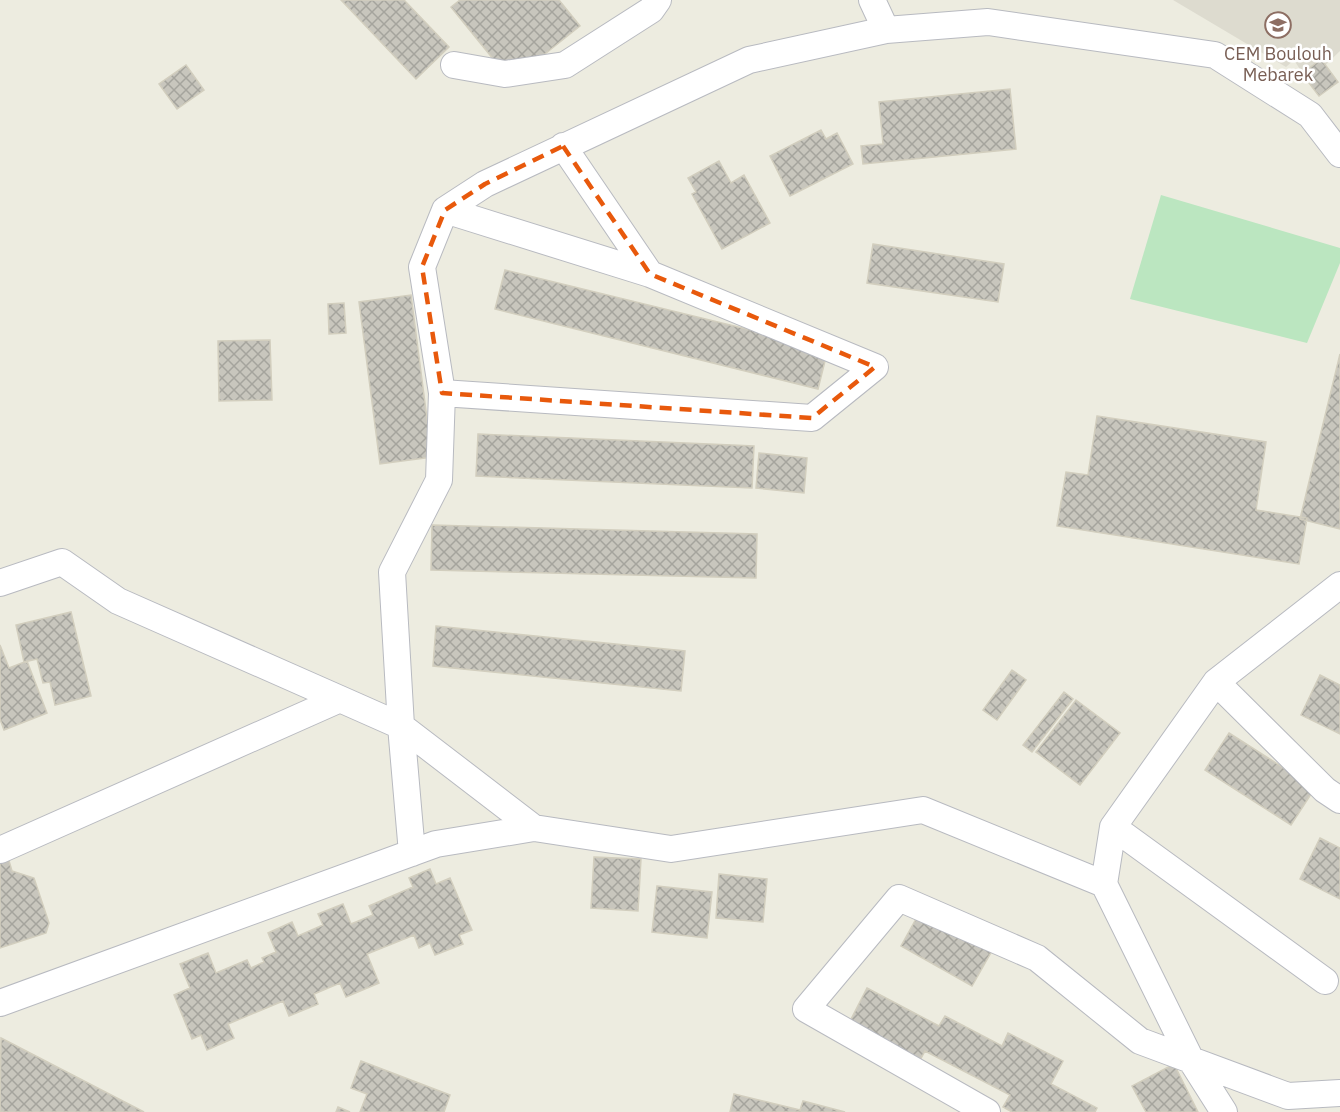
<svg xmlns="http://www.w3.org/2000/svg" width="1340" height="1112" viewBox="0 0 1340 1112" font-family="'IBM Plex Sans',sans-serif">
<defs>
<pattern id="building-cross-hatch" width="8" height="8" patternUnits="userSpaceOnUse" patternTransform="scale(1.5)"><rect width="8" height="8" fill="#c8c6bd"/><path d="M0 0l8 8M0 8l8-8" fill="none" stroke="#a5a49d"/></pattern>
</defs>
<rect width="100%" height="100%" fill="#edece0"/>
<path fill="#dddbcf" d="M1173,0H1340V51L1308,82L1294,60L1286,67Z"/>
<path fill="#bbe6c0" d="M1161,195L1340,248V263L1307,343L1130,299Z"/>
<path fill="url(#building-cross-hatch)" stroke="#d2cebe" stroke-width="1.5" d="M341,0H404L449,47L416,79Z
M460,0H559L580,26L511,81L451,7Z
M1321,59L1338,82L1319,96L1302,74Z
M186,65L204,90L177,109L159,84Z
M1010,89L1016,149L863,164L861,146L883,144L879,102Z
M821,130L826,139L837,133L853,164L790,196L770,156Z
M719,161L731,183L744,175L770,223L722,249L692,194L696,192L688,178Z
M873,244L1004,264L998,302L867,283Z
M505,270L828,349L818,389L495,309Z
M411,295L432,457L380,464L359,302Z
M344,303L346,333L329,334L328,304Z
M270,340L272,400L219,401L218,341Z
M1340,354V529L1300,519Z
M1097,416L1266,442L1256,510L1307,518L1299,564L1057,526L1066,472L1088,475Z
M478,434L754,446L752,488L476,476Z
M759,453L807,458L804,493L756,488Z
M432,525L757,534L756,578L431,570Z
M71,612L91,696L55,705L50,682L43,683L37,659L24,662L16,625Z
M436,626L685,651L681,691L433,666Z
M0,645L9,668L27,661L47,713L4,730L0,719Z
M1012,670L1026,680L997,720L983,710Z
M1320,675L1340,685V734L1301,715Z
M1064,692L1073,699L1032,752L1023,745Z
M1076,700L1120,733L1080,785L1036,752Z
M1229,733L1315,788L1291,825L1205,770Z
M1320,838L1340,848V899L1300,879Z
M7,854L12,871L34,878L49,923L46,933L0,948V856Z
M594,857L641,859L638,911L591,908Z
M430,869L436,884L450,878L472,930L459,935L463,944L435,955L430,943L419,948L414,935L367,954L379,983L346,997L340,983L314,994L318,1004L289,1016L283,1001L228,1024L234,1038L207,1050L201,1035L192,1039L174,995L190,988L180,964L208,953L216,973L247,960L251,968L264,962L262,958L276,952L268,933L292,922L298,936L323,925L318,914L343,904L351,924L373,915L369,906L413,887L409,878Z
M719,874L767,879L763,922L716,918Z
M657,886L712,892L707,938L652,932Z
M921,910L993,949L972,986L901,946Z
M867,988L939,1026L945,1016L1002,1046L1008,1033L1063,1061L1051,1084L1097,1108L1095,1112H1012L1003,1107L1010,1095L925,1051L918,1064L847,1027Z
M1,1038L144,1112H0Z
M361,1061L450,1095L444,1112H360L367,1094L351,1088Z
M1174,1064L1198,1112H1146L1132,1086Z
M734,1094L800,1110L803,1101L845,1112H730Z
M338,1107L350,1112H336Z"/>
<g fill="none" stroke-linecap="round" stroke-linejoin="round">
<g stroke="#b8bac0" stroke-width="28">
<path id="minor" d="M872,0L886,30
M454,65L505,74L565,65L651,10L658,0
M563,146L650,274
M442,393L812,418L875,367L650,274L445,210
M0,583L62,562L118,601L340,699
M1216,682L1325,790L1340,800
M1113,827L1325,981
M0,850L340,699L401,726L534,828L671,849L923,810L1104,884
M412,853L401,726L392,572L439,480L442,393L422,267L445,210L485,184L749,60L886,30L988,22L1215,55L1310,115L1340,154
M0,1003L436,844L534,828
M987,1112L806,1009L899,898L1037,958L1140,1041L1288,1096L1340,1093
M1224,1112L1191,1060L1104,884L1113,827L1216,682L1340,585"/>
</g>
<use href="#minor" stroke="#fff" stroke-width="26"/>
</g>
<path fill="none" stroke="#e8590c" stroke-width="4.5" stroke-dasharray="12 8" stroke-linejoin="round" d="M563,146L650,274L875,367L812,418L442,393L422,267L445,210L485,184Z"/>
<defs>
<g id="school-ring" transform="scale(1.35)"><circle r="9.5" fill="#fff" stroke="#8d6e63" stroke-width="1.5"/><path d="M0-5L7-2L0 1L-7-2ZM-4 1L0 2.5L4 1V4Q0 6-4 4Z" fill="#8d6e63"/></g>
</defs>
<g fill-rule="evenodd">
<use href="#school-ring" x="1278" y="25"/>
</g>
<g text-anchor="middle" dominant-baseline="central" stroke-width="5" stroke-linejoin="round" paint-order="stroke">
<g font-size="18" fill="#785e54" stroke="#fff">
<text x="1278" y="53">CEM Boulouh<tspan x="1278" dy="21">Mebarek</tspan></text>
</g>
</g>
</svg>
